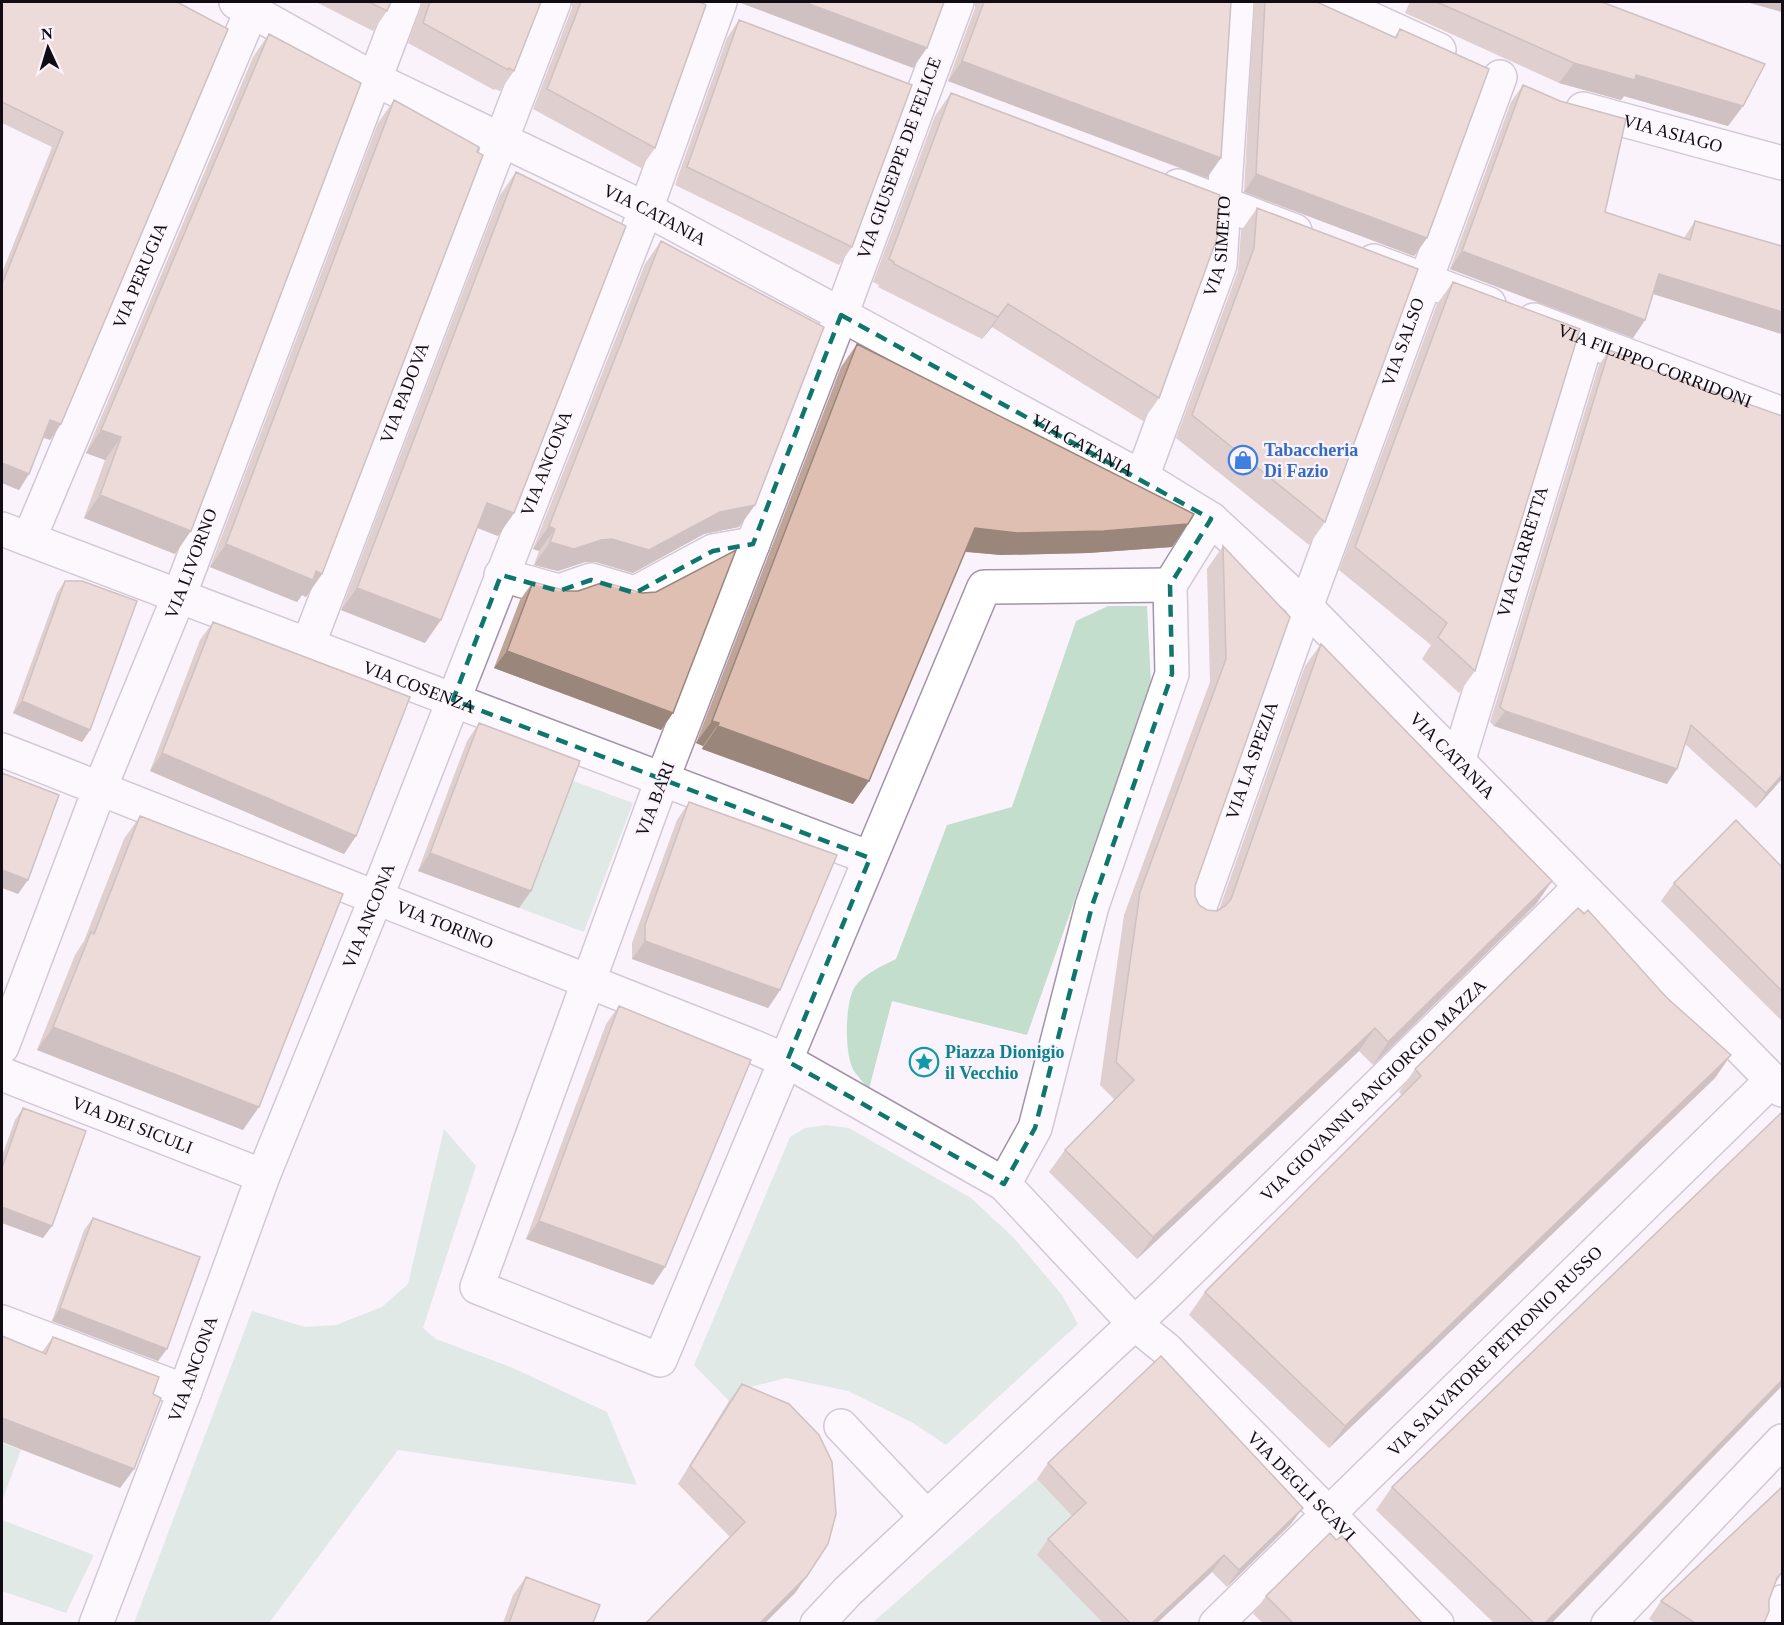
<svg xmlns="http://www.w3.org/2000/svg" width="1784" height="1625" viewBox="0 0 1784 1625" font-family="'Times New Roman',serif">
<rect width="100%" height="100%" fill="#faf3fc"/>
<path fill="#c3decd" d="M1108,606H1147L1151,684L1027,1035L892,1001L869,1089C864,1083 858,1077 854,1071C844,1055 845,1004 854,988C863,974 882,966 896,959L947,825L1012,807L1076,621Z
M568,779L633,803L584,932L519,908Z
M826,1125L849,1128L971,1198L1013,1237L1062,1295L1078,1324L946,1445L913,1423L848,1391L786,1378L739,1390L729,1401L694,1365L790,1137L805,1128Z
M444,1129L476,1166L423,1328L436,1339L513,1368L607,1412L637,1485L398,1450L269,1623H134L252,1311L305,1327L336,1325L382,1307L408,1284Z
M2,1443L21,1450L2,1501Z
M1037,1479L1075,1519L1103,1623L871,1624Z
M2,1520L94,1555L66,1613L2,1591Z"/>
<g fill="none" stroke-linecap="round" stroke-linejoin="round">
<g stroke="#a394a9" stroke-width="36">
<g id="minor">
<path d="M957,2L841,315L662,780L477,1287L660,1360L984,587L1170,585"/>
<path d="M1334,2L1439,50"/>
<path id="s1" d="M1583,109L1782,163"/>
<path d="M1178,186L1295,231"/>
<path d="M1374,261L1489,304"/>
<path id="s2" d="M1534,320L1782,414"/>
<path id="s3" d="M1142,477L1220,265L1237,2"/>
<path id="s4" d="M2,529L870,858"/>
<path id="s5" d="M29,539L255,2"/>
<path d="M501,575L559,591L591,580L635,593L713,551L753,544"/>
<path id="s6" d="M308,645L554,2"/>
<path id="s7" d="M2,750L752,1046L787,1061L1004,1184L1134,1323L1166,1349L1437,1624"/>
<path id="s8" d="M1458,762L1587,340"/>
<path id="s9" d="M1197,915L1306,607L1500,77"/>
<path id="s10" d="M2,1047L100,788L179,596L404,2"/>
<path id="s11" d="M2,1074L263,1176"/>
<path d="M1004,1184L1035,1128L1092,906L1172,674L1170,585L1211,519"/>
<path d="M2,1322L185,1391"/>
<path d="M841,1426L927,1517"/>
<path id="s12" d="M96,1624L185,1391L263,1176L376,898L646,209L720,2"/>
<path id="s13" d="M817,1624L848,1591L1167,1293L1580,887"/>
<path id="s14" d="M1216,1624L1772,1080"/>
<path d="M1608,1624L1782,1441"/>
<path d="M1774,1624L1782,1602"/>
</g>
</g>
<g stroke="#a394a9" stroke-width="36">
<g id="tertiary">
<path id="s15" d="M236,2L374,79L646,209L1154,484L1211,519L1306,607L1782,1090"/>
</g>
</g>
<use href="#minor" stroke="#fff" stroke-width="33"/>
<use href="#tertiary" stroke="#fff" stroke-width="33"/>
</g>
<path fill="#bfa498" d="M2,2H177L61,424L50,440L44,437L19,490L2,483V273L52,147L2,123Z
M316,2H391L387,11L373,31Z
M422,2H541L514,71L500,91L495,89L494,90L408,43Z
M572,2H700L655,148L641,168L533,109L572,8Z
M975,2H1231L1207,178L948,81L975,8Z
M1254,2H1317L1394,38L1400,29L1427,238L1414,256L1244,192Z
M1410,2H1602L1743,106L1728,126L1624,96L1621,100L1559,83L1405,13Z
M739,20L852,247L839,265L675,185L727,38Z
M269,34L175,554L84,518L105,460L86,453L253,57Z
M1523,85L1605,212L1684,238L1695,221L1782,246V334L1653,294L1645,320L1633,338L1450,269L1511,102Z
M951,93L1159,398L1143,421L992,327L982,339L878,287L879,285L873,282L935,116Z
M394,100L322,574L306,597L302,595L297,602L210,567L378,123Z
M516,172L514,513L498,536L477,528L425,643L341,610L500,195Z
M1257,208L1325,522L1309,545L1176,438L1238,271L1241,231Z
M661,241L755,505L739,527L704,534L633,573L596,562H585L558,571L534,565L539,551L533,549L645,264Z
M1453,282L1475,671L1459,693L1422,659L1431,645L1339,570L1437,304Z
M857,344L1188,524L1172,547L1088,553L1001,555L965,552L853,804L702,749L703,746L696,743L841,367Z
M1609,350L1632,363L1782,779L1756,808L1685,744L1667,784L1494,726L1490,722L1599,365Z
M1223,546L1290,617L1195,886V896L1199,905L1207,910L1217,911L1219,910L1305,666L1321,644L1552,881L1536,904L1373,1065L1359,1051L1137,1259L1049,1172L1065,1150L1115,1100L1100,1085L1124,915L1210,682L1207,569Z
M65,581L90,730L82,742L13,713L57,593Z
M533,582L673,713L661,730L494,668L520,600Z
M213,622L356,836L344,854L150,771L200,640Z
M479,723L531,891L519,908L418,871L467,741Z
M689,802L780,990L768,1008L632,959V943L677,820Z
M140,816L243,1130L37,1050L75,955L84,941L124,839Z
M1782,867V1021L1661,901L1674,883Z
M1666,997L1715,1078L1329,1448L1189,1315L1205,1292L1402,1095L1399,1092L1415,1069Z
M619,1006L665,1267L653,1285L526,1239L606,1024Z
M23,1108L43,1238L2,1223V1156L15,1120Z
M93,1218L158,1361L52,1321L84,1230Z
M53,1337L153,1394L134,1469L120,1488L42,1352Z
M742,1384L807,1576L795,1593L765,1623H646L730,1537L678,1484L729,1401Z
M1048,1463L1291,1524L1227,1587L1212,1572L1157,1623H1103L1037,1555L1048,1539L1072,1516L1037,1479Z
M1392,1487L1552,1623H1494L1376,1510Z
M1782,1573L1775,1584L1769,1600L1764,1623H1656L1649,1619L1661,1601Z
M526,1577L593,1623H503L513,1595Z
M1266,1596L1422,1623H1263L1253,1614Z"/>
<path fill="#9b867c" d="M738,2H804L927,48L913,68Z
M1746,2H1782V12Z
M962,61L1221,158L1207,178L948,81Z
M1574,63L1636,75L1743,106L1728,126L1624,96L1621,100L1559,83Z
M1256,174L1427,238L1414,256L1244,192Z
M1462,251L1645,320L1633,338L1450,269Z
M1659,274L1782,312V334L1647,292Z
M1008,304L992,327L982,339L998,317Z
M50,420L61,424L50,440L39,436Z
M101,430L121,437L105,460L86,453Z
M2,463L29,474L19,490L2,483Z
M100,495L191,531L175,554L84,518Z
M487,503L514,513L498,536L471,525Z
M755,505L739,527L704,534L633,573L596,562H585L558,571L534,565L550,542L601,540L720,512Z
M1188,524L1172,547L1088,553L1001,555L959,551L975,528Z
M549,526L555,529L539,551L533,549Z
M226,544L316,571L322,574L306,597L302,595L297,602L210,567Z
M357,588L441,620L425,643L341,610Z
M507,651L673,713L661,730L494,668Z
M22,701L90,730L82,742L13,713Z
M1505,711L1677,769L1667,784L1494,726Z
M712,721L719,723L703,746L696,743Z
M718,726L869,781L853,804L702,749Z
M162,753L356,836L344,854L150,771Z
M1782,775V779L1756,808L1766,793Z
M430,853L531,891L519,908L418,871Z
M2,870L28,880L18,894L2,888Z
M1552,881L1536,904L1373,1065L1388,1042Z
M645,941L780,990L768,1008L632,959Z
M53,1027L259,1107L243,1130L37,1050Z
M1375,1028L1359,1051L1137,1259L1153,1237Z
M1731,1055L1715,1078L1329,1448L1345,1426Z
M2,1207L52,1226L43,1238L2,1223Z
M539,1221L665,1267L653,1285L526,1239Z
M60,1308L167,1349L158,1361L52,1321Z
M1782,1380V1386L1552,1623H1545Z
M2,1418L134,1469L120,1488L2,1442Z
M1303,1508L1291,1524L1227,1587L1239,1570Z
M1224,1555L1212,1572L1157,1623H1152Z
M807,1576L795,1593L765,1623H760Z"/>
<path fill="#debfb1" stroke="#9b867c" stroke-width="1.5" d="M2,2H177L228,29L61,424L50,420L29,474L2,463V284L63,132L2,102Z
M369,2H391L387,11Z
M430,2H541L514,71L509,68L508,70L423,23Z
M581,2H700L706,5L655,148L547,89Z
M804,2H944L927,48Z
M984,2H1231L1221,158L962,61Z
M1265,2H1317L1396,38L1400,29L1489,69L1427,238L1256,174Z
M1437,2H1602L1765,64L1743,106L1636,75L1635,80L1574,63Z
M739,20L912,85L852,247L687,167Z
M269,34L361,83L191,531L100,495L121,437L101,430Z
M1523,85L1560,101L1626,119L1605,212L1690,240L1695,221L1782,246V312L1659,274L1645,320L1462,251Z
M951,93L1220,195L1217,238L1159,398L1008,304L998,317L894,264V262L889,259Z
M394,100L479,147L477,152L483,155L322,574L316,571L313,580L226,544Z
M516,172L626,226L514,513L487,503L441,620L357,588Z
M1257,208L1418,269L1325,522L1192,415L1254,248Z
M661,241L824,327L755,505L720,512L649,550L612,539L601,540L574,549L550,542L555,529L549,526Z
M1453,282L1580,329L1475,671L1438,637L1447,623L1355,547Z
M857,344L1194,514L1188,524L1104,531L1017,533L975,528L869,781L718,726L719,723L712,721Z
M1609,350L1633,359L1632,363L1782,416V775L1766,793L1691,725L1677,769L1505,711L1500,707Z
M1223,546L1290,617L1195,886V896L1199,905L1207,910L1217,911L1225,906L1231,899L1321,644L1552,881L1388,1042L1375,1028L1153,1237L1065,1150L1134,1080L1116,1062L1140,892L1226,659Z
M736,550L673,713L507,651L533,582L567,591H578L604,582L642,593L656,592Z
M65,581H82L137,601L90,730L22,701Z
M213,622L410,697L356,836L162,753Z
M479,723L580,761L531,891L430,853Z
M2,773L59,795L28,880L2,870Z
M689,802L837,855L780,990L645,941V925Z
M140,816L343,894L259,1107L53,1027L91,932L94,934Z
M1736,820L1782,867V991L1674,883Z
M1578,908L1584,914L1588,910L1666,997L1731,1055L1345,1426L1205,1292L1421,1076L1415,1069Z
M619,1006L751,1060L665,1267L539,1221Z
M23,1108L86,1131L52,1226L2,1207V1168Z
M1782,1112V1380L1545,1623H1534L1392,1487Z
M93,1218L200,1257L167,1349L60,1308Z
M2,1336L46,1354L53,1337L159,1377L153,1394L161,1398L134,1469L2,1418Z
M1161,1356L1303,1508L1239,1570L1224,1555L1152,1623H1130L1048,1539L1086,1503L1048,1463Z
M742,1384L789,1404L819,1435L832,1462L836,1514L828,1544L807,1576L760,1623H646L745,1522L690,1466Z
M1782,1487V1572L1777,1578L1769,1600V1611L1764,1623H1695L1661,1601Z
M1330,1533L1336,1540L1342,1536L1422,1623H1293L1266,1596Z
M526,1577L600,1605L593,1623H509Z"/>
<path d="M0 0H1784V1625H0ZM841,315L1211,519L1170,585L1172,674L1092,906L1035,1128L1004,1184L787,1061L870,858L453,700L501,575L559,591L591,580L635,593L713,551L753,544Z" fill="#faf3fc" fill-opacity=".55" fill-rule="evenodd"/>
<path fill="none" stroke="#0f766e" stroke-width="4.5" stroke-dasharray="12 8" stroke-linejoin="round" d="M841,315L1211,519L1170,585L1172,674L1092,906L1035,1128L1004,1184L787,1061L870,858L453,700L501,575L559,591L591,580L635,593L713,551L753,544Z"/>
<defs>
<g id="shop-ring" transform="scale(1.5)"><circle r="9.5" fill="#faf3fc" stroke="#3f7fe0" stroke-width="1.5"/><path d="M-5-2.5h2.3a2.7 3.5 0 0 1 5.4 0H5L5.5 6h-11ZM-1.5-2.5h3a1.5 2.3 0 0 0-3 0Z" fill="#3f7fe0"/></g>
<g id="sight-ring" transform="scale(1.5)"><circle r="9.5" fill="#faf3fc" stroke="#0f9aa8" stroke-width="1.5"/><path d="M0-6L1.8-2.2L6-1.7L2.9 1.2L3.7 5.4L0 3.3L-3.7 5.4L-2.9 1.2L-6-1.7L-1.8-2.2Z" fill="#0f9aa8"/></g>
</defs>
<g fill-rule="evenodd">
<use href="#shop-ring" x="1243" y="460"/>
<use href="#sight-ring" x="924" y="1062"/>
</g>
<g text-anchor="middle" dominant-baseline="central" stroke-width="4.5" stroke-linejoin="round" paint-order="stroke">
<g font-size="18" fill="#110c14" stroke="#faf3fc">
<text stroke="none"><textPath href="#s1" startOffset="93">VIA ASIAGO</textPath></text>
<text transform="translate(899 158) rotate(-70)">VIA GIUSEPPE DE FELICE</text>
<text stroke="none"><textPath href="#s15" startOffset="470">VIA CATANIA</textPath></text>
<text stroke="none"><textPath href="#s3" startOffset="244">VIA SIMETO</textPath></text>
<text stroke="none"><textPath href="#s5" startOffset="286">VIA PERUGIA</textPath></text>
<text stroke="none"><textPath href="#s9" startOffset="609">VIA SALSO</textPath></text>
<text stroke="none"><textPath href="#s2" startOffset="129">VIA FILIPPO CORRIDONI</textPath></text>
<text stroke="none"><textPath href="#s6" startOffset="270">VIA PADOVA</textPath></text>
<text stroke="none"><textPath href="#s15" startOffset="956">VIA CATANIA</textPath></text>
<text stroke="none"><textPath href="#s12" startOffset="1245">VIA ANCONA</textPath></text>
<text stroke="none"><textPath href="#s8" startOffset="220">VIA GIARRETTA</textPath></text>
<text stroke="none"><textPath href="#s10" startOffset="519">VIA LIVORNO</textPath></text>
<text stroke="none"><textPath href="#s4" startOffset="446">VIA COSENZA</textPath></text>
<text stroke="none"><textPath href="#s15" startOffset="1442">VIA CATANIA</textPath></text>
<text stroke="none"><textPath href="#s9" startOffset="164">VIA LA SPEZIA</textPath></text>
<text transform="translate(655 799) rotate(-69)">VIA BARI</text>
<text stroke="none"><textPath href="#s12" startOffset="759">VIA ANCONA</textPath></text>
<text stroke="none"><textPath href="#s7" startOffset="476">VIA TORINO</textPath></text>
<text stroke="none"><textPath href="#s13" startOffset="771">VIA GIOVANNI SANGIORGIO MAZZA</textPath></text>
<text stroke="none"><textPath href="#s11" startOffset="140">VIA DEI SICULI</textPath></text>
<text stroke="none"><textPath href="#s14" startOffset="390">VIA SALVATORE PETRONIO RUSSO</textPath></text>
<text stroke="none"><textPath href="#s12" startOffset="273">VIA ANCONA</textPath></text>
<text stroke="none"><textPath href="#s7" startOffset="1518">VIA DEGLI SCAVI</textPath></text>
</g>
<g font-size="18" font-weight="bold" fill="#366cbe" stroke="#faf3fc" text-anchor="start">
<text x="1264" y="450">Tabaccheria<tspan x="1264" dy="21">Di Fazio</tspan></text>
</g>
<g font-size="18" font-weight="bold" fill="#0d838f" stroke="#faf3fc" text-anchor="start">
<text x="945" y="1052">Piazza Dionigio<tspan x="945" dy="21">il Vecchio</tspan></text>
</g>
</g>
<rect width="1784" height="1625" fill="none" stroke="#110c14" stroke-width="6"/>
<g transform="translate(48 48) rotate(356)" stroke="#faf3fc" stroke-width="4.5" paint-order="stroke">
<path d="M0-4.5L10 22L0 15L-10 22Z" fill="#110c14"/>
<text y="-9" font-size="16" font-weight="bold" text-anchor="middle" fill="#110c14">N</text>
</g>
</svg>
